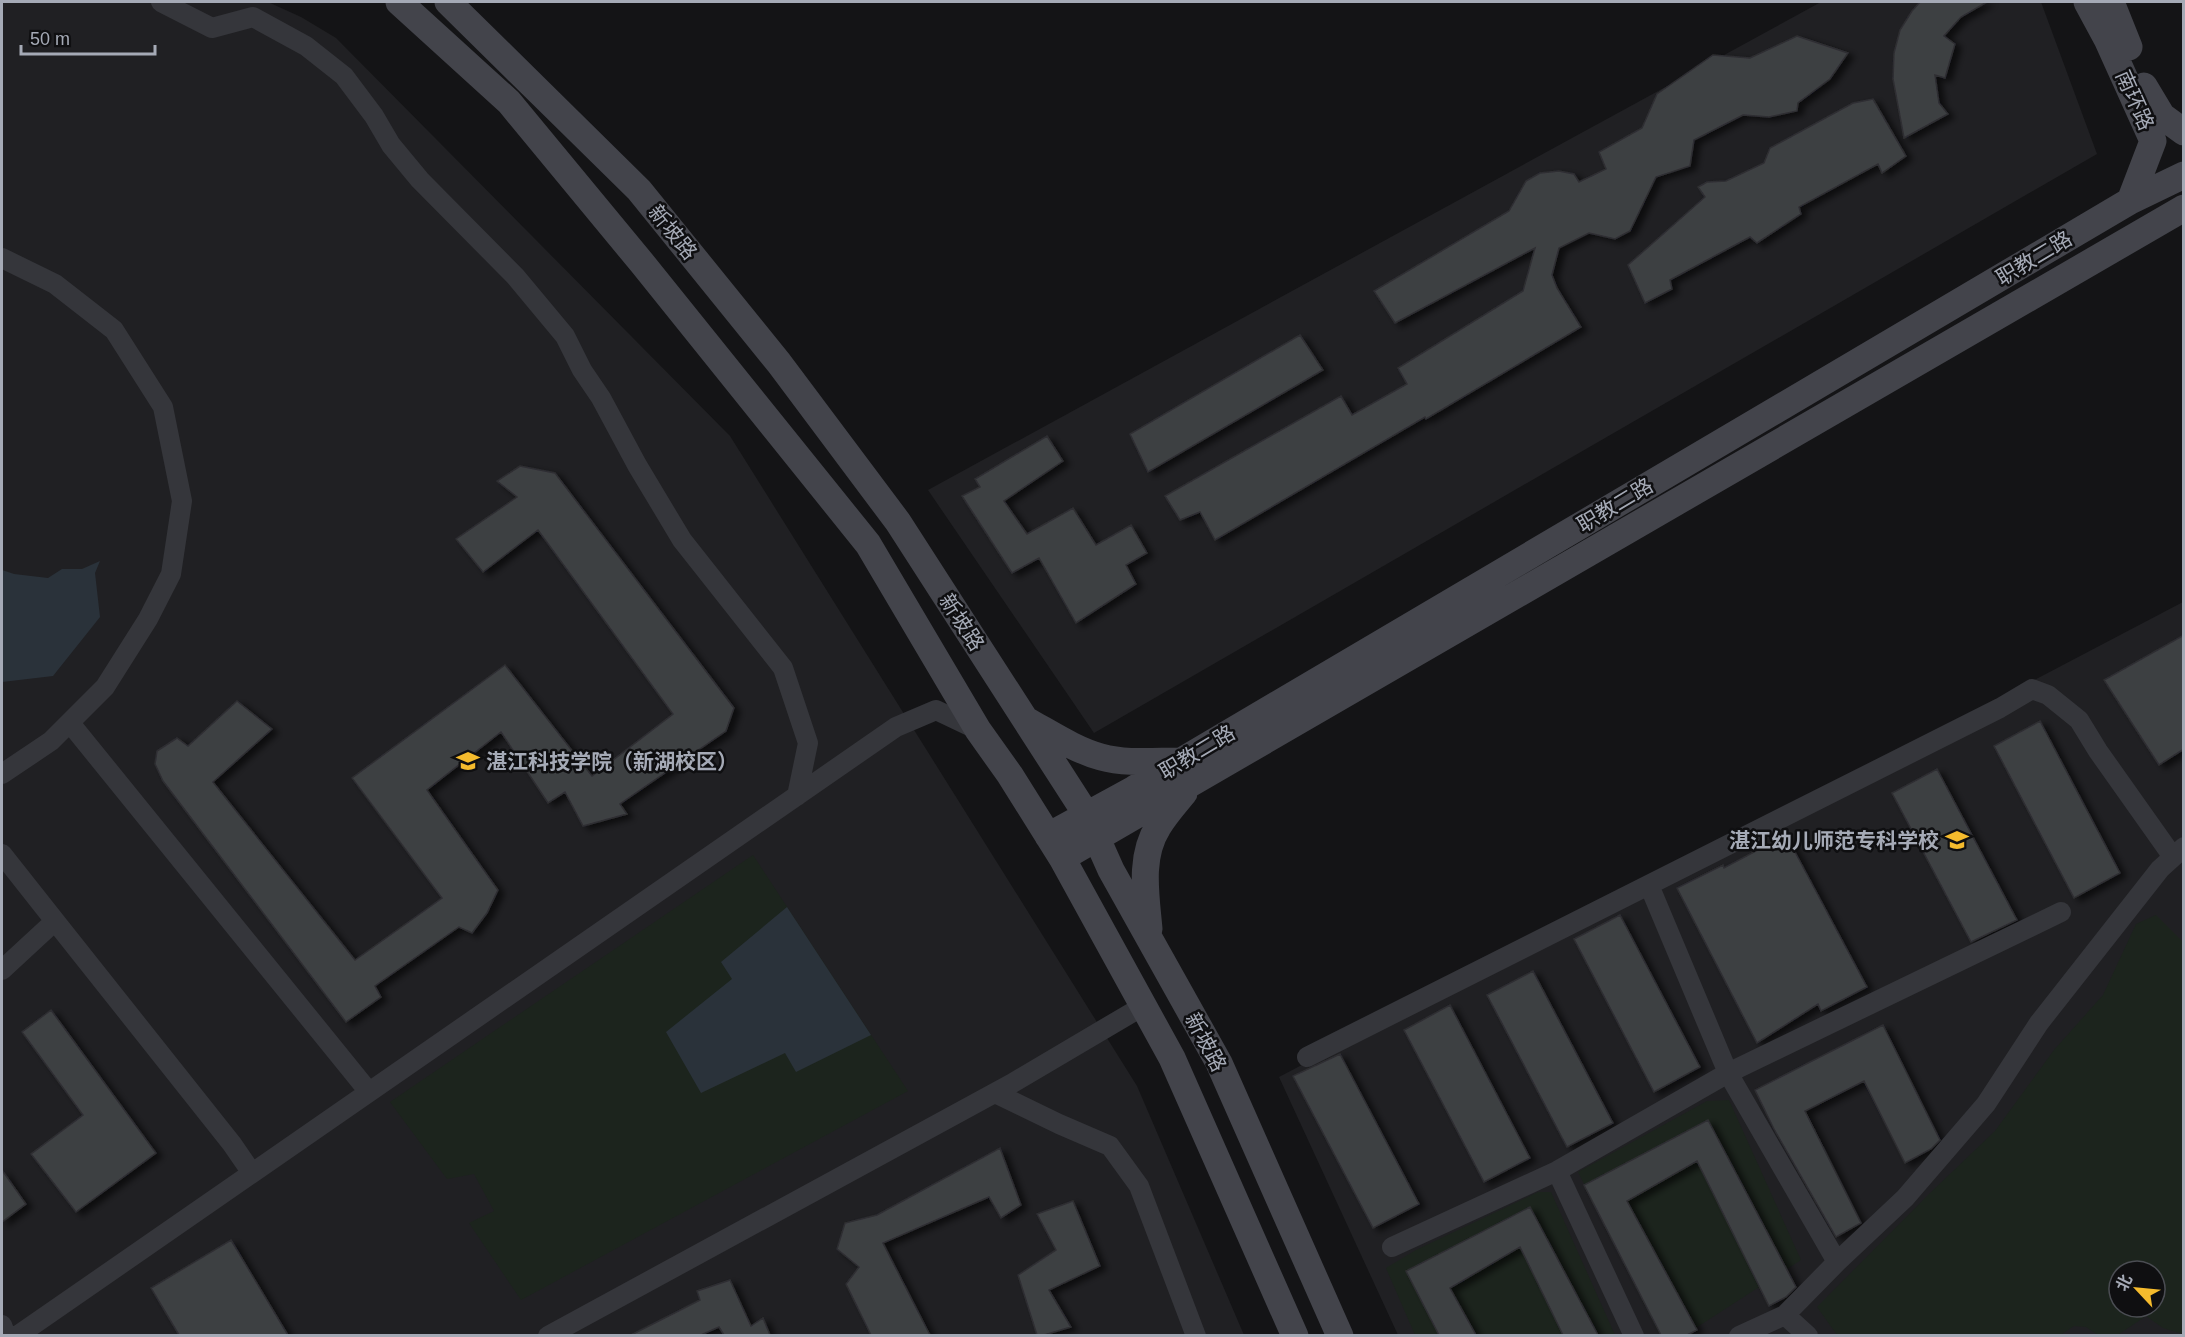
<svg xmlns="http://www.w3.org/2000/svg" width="2185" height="1337" viewBox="0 0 2185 1337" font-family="Helvetica,'Noto Sans SC',sans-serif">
<defs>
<filter id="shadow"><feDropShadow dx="6" dy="3.5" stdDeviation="3" flood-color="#0009"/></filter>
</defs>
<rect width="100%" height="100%" fill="#141416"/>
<path fill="#202023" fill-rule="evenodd" d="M2,2H268L301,17L336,38L730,436L1137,1086L1244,1335L2,1336Z
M1821,2H2041L2097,154L1094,733L928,490Z
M2183,602V1335H1398L1279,1077ZM2119,1271H2155V1307H2119Z"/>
<path fill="#1c241d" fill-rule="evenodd" d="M753,855L908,1091L521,1300L469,1223L494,1211L474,1174L447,1179L390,1102Z
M2156,915L2183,942V1334L2163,1328L2146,1316L2118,1335H2098L2086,1327L2074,1326L2059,1336L1837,1335L1817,1307L1930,1193L1995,1131L2054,1050L2103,995L2136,924ZM2119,1271H2155V1307H2119Z
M1729,1100L1801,1260L1685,1335H1660L1578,1172L1707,1101Z
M1538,1192H1551L1615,1335H1415L1386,1268L1416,1250Z"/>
<path fill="#2a323a" d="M100,561L95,573L100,617L53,676L2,682V570L14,574L48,578L62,569H82Z
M787,907L871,1035L796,1072L785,1053L701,1093L666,1032L732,979L721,962Z"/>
<path fill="#3e3f43" stroke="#2e2e32" stroke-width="1.5" filter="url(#shadow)" d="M1920,2H1987L1961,17L1944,36L1955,44L1945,78L1935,75L1939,103L1948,114L1904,138L1893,79L1894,53L1900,30L1912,11Z
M1797,36L1848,53L1830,79L1798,103L1797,111L1769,117L1743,115L1694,140L1690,166L1656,177L1630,231L1615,239L1589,233L1559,248L1552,275L1557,288L1581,327L1426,419L1425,417L1215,540L1200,512L1180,520L1165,496L1341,396L1352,415L1407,384L1398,368L1523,291L1535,248L1395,323L1374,291L1509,211L1526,181L1540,173L1559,171L1574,174L1579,182L1606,169L1599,152L1642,128L1657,94L1713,55L1750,58Z
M1873,99L1906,156L1882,173L1878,164L1799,207L1801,214L1757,243L1750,237L1670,280L1672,289L1645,303L1628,265L1705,197L1698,187L1707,182L1726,181L1764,163L1770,148L1853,103Z
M1300,335L1323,370L1148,472L1130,434Z
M1047,436L1063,461L1004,501L1027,534L1073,508L1096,545L1131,525L1147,553L1126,565L1136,584L1076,623L1039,558L1012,573L962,496L980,487L975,479Z
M520,466L555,473L734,708L726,731L620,804L627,814L583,826L565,792L548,803L501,732L427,790L498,890L487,913L472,933L459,927L375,986L381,997L346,1022L163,781L155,764L157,751L177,738L188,746L237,701L272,729L213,782L355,960L442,898L352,778L505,665L592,776L673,714L538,530L483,572L456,539L517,497L497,481Z
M2184,635V749L2159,765L2104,680Z
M2040,721L2120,873L2074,898L1994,746Z
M1937,769L2017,920L1971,942L1892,793Z
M1786,835L1867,987L1821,1011L1818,1004L1757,1043L1677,888L1723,865L1724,868Z
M1620,915L1700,1067L1654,1092L1574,939Z
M1533,971L1613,1123L1567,1147L1487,995Z
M1450,1005L1530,1158L1484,1182L1404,1030Z
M51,1010L156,1153L76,1212L31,1154L83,1115L22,1032Z
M1883,1025L1940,1140L1931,1149L1905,1163L1864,1081L1805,1111L1861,1223L1836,1237L1774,1129L1755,1090Z
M1340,1054L1419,1204L1373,1228L1293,1076Z
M1708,1120L1796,1287L1786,1297L1769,1306L1697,1161L1627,1201L1697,1330L1687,1335H1661L1584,1185Z
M1000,1148L1021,1205L1001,1218L989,1197L883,1243L930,1335H871L846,1284L859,1267L837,1249L845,1223L877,1215Z
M2,1170L26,1204L2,1222Z
M1073,1201L1100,1266L1049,1290L1071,1327L1044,1335H1037L1018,1275L1056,1250L1037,1214Z
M1530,1207L1598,1335H1563L1520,1247L1450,1288L1476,1335H1439L1406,1271Z
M231,1240L288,1335H179L151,1288Z
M730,1280L751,1326L763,1318L770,1335H724L719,1327L701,1335H631L700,1300L697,1291Z"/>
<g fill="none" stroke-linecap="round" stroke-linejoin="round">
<path stroke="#35363b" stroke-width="20" d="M161,2L212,28L253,17L306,46L344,76L374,116L391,145L420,180L515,276L565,336L582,370L601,398L637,465L682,540L783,668L808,743L797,796
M2,258L55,284L114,330L163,407L182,501L171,574L148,619L105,687L51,741L2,774
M70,723L369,1092
M2,854L55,921
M1649,885L1728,1073L1837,1262
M2,970L55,921L232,1144L252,1173
M1307,1057L2000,708L2032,689L2048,695L2079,720L2098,751L2173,857
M995,1093L1059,1124L1110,1146L1139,1186L1196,1336
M1557,1171L1634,1336
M1392,1247L1557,1171L1728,1073L2061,912
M2,1325L6,1336
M17,1336L896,727L936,710L978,730
M548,1336L1011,1084L1143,1006
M1739,1336L1785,1315
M1808,1336L1785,1315L1837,1262L1905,1198L1986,1104L2039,1023L2160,869L2184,847"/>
<path stroke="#43444b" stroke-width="27" d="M399,2L509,102L642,263L868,544L978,730L1010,775L1062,858L1172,1058L1295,1336
M448,2L639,190L779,363L898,522L1086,814L1111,870L1219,1063L1340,1336
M2087,2L2107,39L2153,141L2130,201
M2111,2L2129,47
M2144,86L2162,116L2184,132
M1026,720C1050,733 1075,750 1101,757C1126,764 1154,761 1180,761
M1048,836L1134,789L2130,201L2184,175
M1062,858L2184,208
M1149,929C1146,895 1139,857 1158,827C1165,815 1175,804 1184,793"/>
</g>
<defs>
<g id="university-bare" transform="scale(1.8)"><path d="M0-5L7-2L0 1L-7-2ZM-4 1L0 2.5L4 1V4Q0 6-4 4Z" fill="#f5bb2d" stroke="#0f0f11" stroke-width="2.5" paint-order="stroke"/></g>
</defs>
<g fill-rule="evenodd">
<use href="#university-bare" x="468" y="761"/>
<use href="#university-bare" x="1957" y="840"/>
</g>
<g text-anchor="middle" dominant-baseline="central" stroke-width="5" stroke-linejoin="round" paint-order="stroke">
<g font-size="21" fill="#a5aab6" stroke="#0f0f11">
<text transform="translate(2135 100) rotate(66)">南环路</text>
<text transform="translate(673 232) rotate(51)">新坡路</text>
<text transform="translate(2034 258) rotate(-31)">职教二路</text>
<text transform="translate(1615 505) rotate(-31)">职教二路</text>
<text transform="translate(962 622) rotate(57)">新坡路</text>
<text transform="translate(1197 752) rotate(-31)">职教二路</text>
<text transform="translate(1206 1042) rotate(62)">新坡路</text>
</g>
<g font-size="21" font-weight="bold" fill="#a5aab6" stroke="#0f0f11" text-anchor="start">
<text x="486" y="761">湛江科技学院（新湖校区）</text>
<text x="1939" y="840" text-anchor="end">湛江幼儿师范专科学校</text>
</g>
</g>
<rect width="2185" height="1337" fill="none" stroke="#a5aab6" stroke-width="6"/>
<g transform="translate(2137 1289) rotate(296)"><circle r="28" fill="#0f0f11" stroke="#4b4d53" stroke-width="1.5"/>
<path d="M0-4.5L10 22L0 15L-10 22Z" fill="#f5bb2d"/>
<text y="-9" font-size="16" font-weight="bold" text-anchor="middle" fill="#a5aab6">北</text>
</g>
<path d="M21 45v9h134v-9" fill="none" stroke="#a5aab6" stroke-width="3"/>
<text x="30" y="45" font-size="18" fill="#a5aab6" stroke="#0f0f11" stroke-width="4.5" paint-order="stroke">50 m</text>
</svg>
